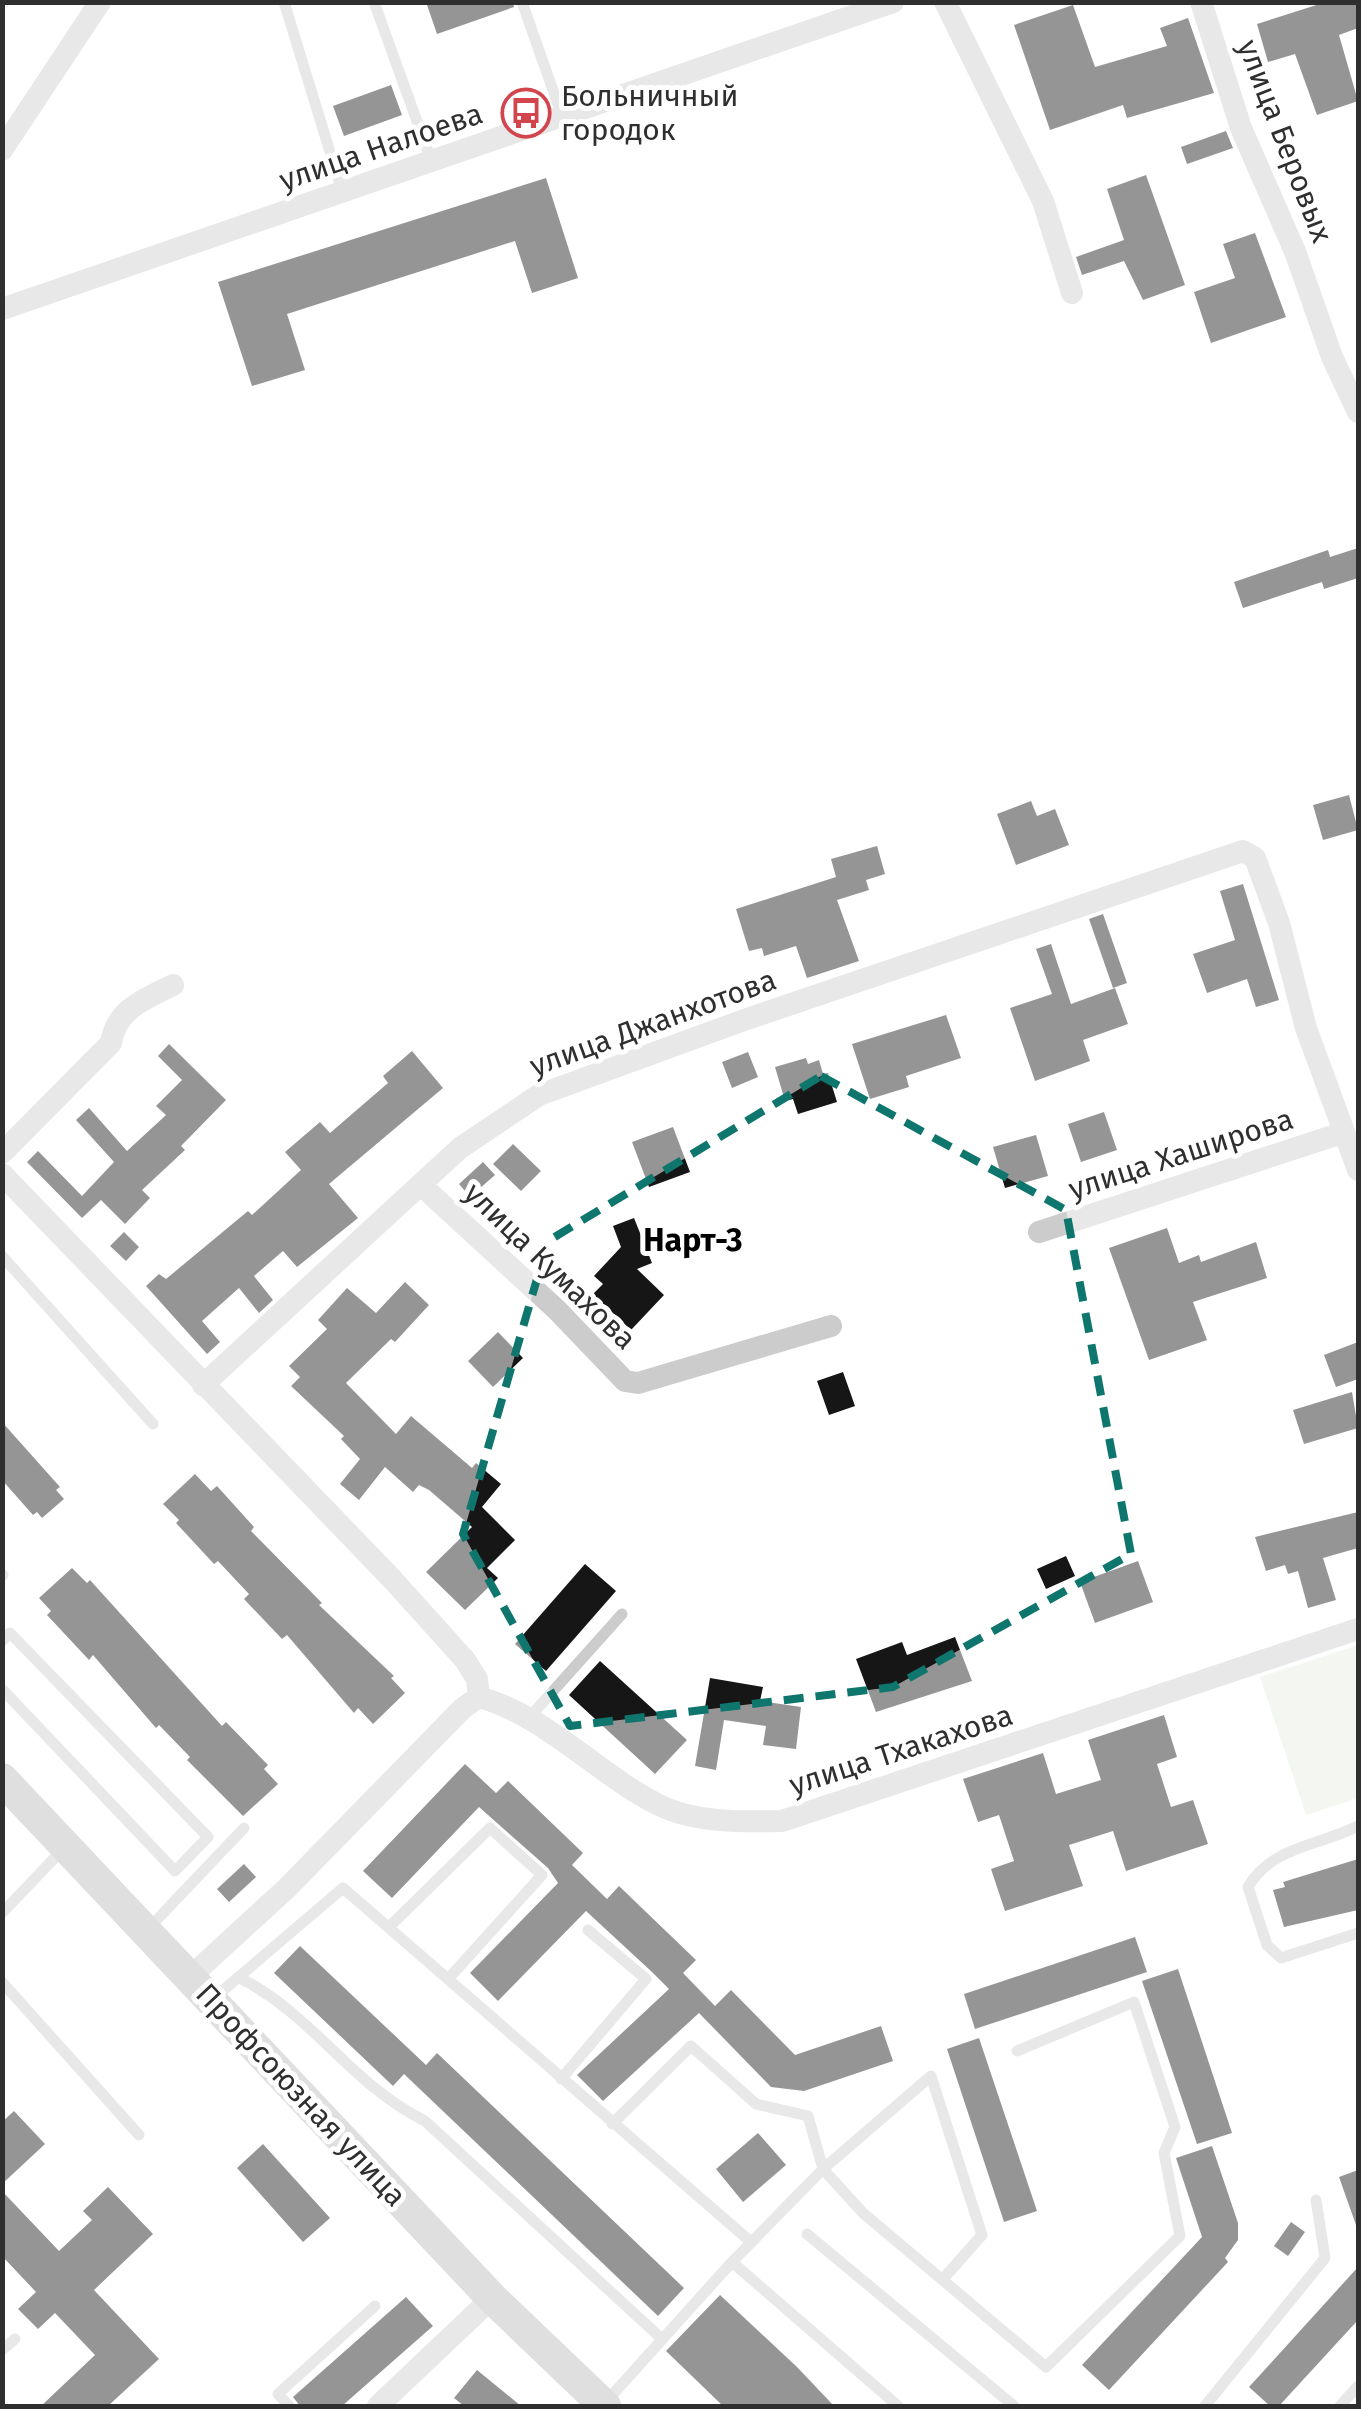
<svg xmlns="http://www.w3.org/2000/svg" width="1361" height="2409" viewBox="0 0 1361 2409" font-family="'Fira Sans',sans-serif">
<rect width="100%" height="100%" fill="#fff"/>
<path fill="#e5ebdf" d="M1358,1645V1798L1306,1815L1260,1677Z"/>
<path fill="#161616" d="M426,2H513L514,7L437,34Z
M1326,2H1358V28L1339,35L1358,101L1317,115L1295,54L1268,62L1257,24Z
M1073,5L1095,67L1167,46L1160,28L1188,18L1214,93L1127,118L1123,105L1050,130L1014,25Z
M391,85L402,115L344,136L333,106Z
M1226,131L1233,148L1187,164L1181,147Z
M1146,175L1185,285L1143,300L1124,261L1082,275L1076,257L1124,240L1107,189Z
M546,178L578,278L532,293L515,241L287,314L305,370L252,386L218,282Z
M1255,233L1286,317L1211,343L1194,292L1235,278L1223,244Z
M1358,548V578L1324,589L1322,582L1243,608L1234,582L1328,550L1330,557Z
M1349,795L1358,830L1323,840L1313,805Z
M1031,801L1037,816L1055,809L1069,845L1016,865L997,814Z
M877,846L885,874L866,880L869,890L837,900L859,961L807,978L796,946L764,956L762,948L749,951L736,909L836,877L831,859Z
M1243,884L1279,1000L1256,1007L1247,979L1207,993L1193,954L1235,940L1220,891Z
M1103,914L1127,983L1113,988L1089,919Z
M1051,944L1071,1004L1115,988L1128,1024L1083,1040L1090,1061L1035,1081L1010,1008L1052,994L1036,949Z
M946,1015L961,1058L906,1076L909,1087L870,1099L852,1044Z
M169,1044L226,1100L181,1146L185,1150L142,1190L150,1198L125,1224L101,1200L82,1218L27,1162L38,1151L82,1196L114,1162L76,1120L89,1108L127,1151L166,1115L156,1106L182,1080L158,1056Z
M412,1051L443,1088L329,1184L358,1218L297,1267L283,1251L254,1276L273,1300L259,1313L239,1288L202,1321L220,1342L207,1354L146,1286L159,1274L166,1279L248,1211L252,1215L301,1170L285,1152L320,1122L330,1133L388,1083L383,1076Z
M748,1052L758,1077L732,1088L722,1062Z
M806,1058L808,1064L819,1060L823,1074L828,1073L837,1102L798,1114L793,1099L785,1101L775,1067Z
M1104,1112L1117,1150L1081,1162L1068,1124Z
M673,1127L690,1172L649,1187L632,1142Z
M1036,1135L1048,1176L1005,1188L993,1147Z
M513,1144L541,1171L521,1191L493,1164Z
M483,1162L495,1175L470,1197L459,1184Z
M634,1218L652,1263L637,1269L664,1295L631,1330L593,1294L603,1284L594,1276L621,1247L613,1226Z
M1167,1228L1179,1263L1199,1255L1201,1262L1256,1242L1267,1278L1193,1302L1207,1340L1149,1360L1109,1248Z
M124,1232L139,1247L126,1261L110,1246Z
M405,1282L429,1305L395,1342L391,1339L346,1383L396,1434L411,1416L472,1468L476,1463L501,1484L482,1507L515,1540L487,1568L498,1578L465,1610L426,1572L472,1527L429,1490L419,1485L413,1492L385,1467L359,1500L340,1484L360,1459L341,1439L344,1436L291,1386L300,1377L289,1366L327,1329L318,1320L347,1288L376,1313Z
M498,1332L523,1358L493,1387L468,1361Z
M1358,1342V1379L1336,1387L1324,1355Z
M843,1372L855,1406L829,1415L817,1381Z
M1352,1392L1358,1428L1304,1444L1293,1410Z
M2,1422L60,1487L56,1490L64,1499L42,1518L37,1512L33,1515L2,1480Z
M195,1474L211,1491L217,1486L254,1527L251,1531L322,1603L319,1605L394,1676L391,1678L405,1693L373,1724L358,1708L354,1713L287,1635L282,1639L244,1599L249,1594L232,1576L218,1561L214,1564L176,1523L179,1520L163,1504Z
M1358,1512V1548L1323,1558L1336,1600L1308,1608L1298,1571L1288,1574L1285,1565L1266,1571L1255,1537Z
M1066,1556L1075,1576L1046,1589L1037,1569Z
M1138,1561L1153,1602L1095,1623L1080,1582Z
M585,1564L616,1591L546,1671L515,1644Z
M72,1568L87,1583L90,1580L222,1726L226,1722L268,1765L264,1769L278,1784L243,1816L187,1760L190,1757L159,1725L156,1728L93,1655L89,1660L47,1615L51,1611L39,1598Z
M955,1637L972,1681L876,1712L856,1659L902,1642L907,1655Z
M600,1661L687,1740L655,1774L569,1695Z
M710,1678L763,1687L760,1701L801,1707L796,1749L763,1745L766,1726L724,1720L716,1770L695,1766Z
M1164,1715L1177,1757L1157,1764L1171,1807L1193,1800L1208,1844L1126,1871L1113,1831L1069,1845L1083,1886L1005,1911L991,1869L1014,1861L999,1815L978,1822L963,1779L1043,1753L1056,1794L1101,1780L1088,1740Z
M465,1764L496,1793L508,1781L583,1853L572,1865L607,1899L619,1886L696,1960L683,1973L715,2006L731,1990L795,2055L881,2026L893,2061L804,2091L771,2087L699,2013L603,2101L577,2075L669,1989L652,1972L586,1911L498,2001L470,1973L558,1883L548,1868L479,1807L392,1898L363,1871Z
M1358,1859V1910L1284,1927L1273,1890L1285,1887L1283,1882Z
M244,1864L256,1877L229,1902L217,1889Z
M1135,1937L1147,1972L975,2029L964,1994Z
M300,1946L426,2065L437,2053L684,2288L658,2316L404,2074L393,2086L274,1973Z
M1178,1969L1232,2133L1197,2144L1142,1981Z
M979,2038L1037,2211L1004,2222L947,2049Z
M14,2111L45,2144L2,2184V2122Z
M758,2133L786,2165L743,2202L716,2169Z
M263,2144L330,2218L303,2242L237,2168Z
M1212,2146L1238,2223V2240L1225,2258L1228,2262L1109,2390L1082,2365L1202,2237L1176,2158Z
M1358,2170V2224L1356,2225L1339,2177Z
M108,2187L153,2234L94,2290L159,2359L108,2406H41L95,2355L55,2313L38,2329L18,2309L36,2292L2,2256V2191L59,2251L92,2220L83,2211Z
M1291,2222L1305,2232L1288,2256L1274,2246Z
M1358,2267V2320L1279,2406H1270L1249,2387Z
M720,2295L797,2367L834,2406H723L666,2351Z
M406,2297L433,2326L342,2406H300L293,2397Z
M477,2370L521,2406H464L454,2398Z"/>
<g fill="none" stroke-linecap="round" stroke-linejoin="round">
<path stroke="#ccc" stroke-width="11" d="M284,2L342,191
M374,2L431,160
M522,2L562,116
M2,1256L153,1424
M2,1575H3
M2,1641L10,1633L208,1837L175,1871L2,1689
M528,1719L622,1614
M1358,1826C1319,1846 1272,1846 1248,1887L1267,1945L1281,1958L1358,1933
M2,1913L65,1847
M390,1926L490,1828L542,1875L449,1978
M149,1928L244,1828
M238,1977C313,2014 350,2084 425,2121L662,2339
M2,1982L139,2135
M214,1998L343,1888L751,2242
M561,2079L646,1979L588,1930
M612,2124L691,2046L756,2104L808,2116L823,2169L863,2213L1046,2367L1180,2236L1164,2153L1175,2127L1134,2002L1017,2051
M807,2234L1014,2406
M732,2262L823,2169L931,2076L982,2235L943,2279
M2,2350L15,2339
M604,2404L732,2262L898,2406
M289,2406L278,2394L375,2306
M1205,2406L1325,2258L1316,2200
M1340,2406L1358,2386"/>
<path stroke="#ccc" stroke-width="22" d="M945,2L1043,201L1072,293
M1201,2L1241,128L1296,254L1332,357L1358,412
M2,150L100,2
M2,309L893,2
M2,1153L111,1043C116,1009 145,999 173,985
M2,1174L393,1580L465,1660L477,1679L479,1697
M422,1186L557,1310L625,1381L638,1383L831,1326
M1039,1232L1342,1133
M203,1385L460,1148L539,1095L747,1019L1243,851L1255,858L1279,923L1306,1028L1358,1170
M479,1697C547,1716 597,1774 659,1805C695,1823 743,1822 782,1821L1358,1629
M190,1977L287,1888L463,1708L479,1697
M378,2406L492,2298"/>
<path stroke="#b9b9b9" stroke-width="32" d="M2,1779L492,2298L605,2406"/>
</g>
<path d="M0 0H1361V2409H0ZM821,1076L1066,1210L1131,1554L893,1687L570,1726L463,1534L548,1241Z" fill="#fff" fill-opacity=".55" fill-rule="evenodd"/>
<path fill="none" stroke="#0f766e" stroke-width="8" stroke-dasharray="20 12" stroke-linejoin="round" d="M821,1076L1066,1210L1131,1554L893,1687L570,1726L463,1534L548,1241Z"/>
<defs>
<g id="bus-ring" transform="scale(2.5)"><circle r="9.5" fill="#fff" stroke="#d2454d" stroke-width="1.5"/><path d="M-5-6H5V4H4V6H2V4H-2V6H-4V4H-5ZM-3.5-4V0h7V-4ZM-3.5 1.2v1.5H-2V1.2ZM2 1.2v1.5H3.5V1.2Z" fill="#d2454d"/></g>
</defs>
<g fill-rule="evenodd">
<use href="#bus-ring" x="526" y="113"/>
</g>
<g text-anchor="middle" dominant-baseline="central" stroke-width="10" stroke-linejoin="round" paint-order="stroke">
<g font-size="30" fill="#2f2f2f" stroke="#fff" text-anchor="start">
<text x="561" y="96">Больничный<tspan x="561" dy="34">городок</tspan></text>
</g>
<g font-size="30" fill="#2f2f2f" stroke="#fff">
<text transform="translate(1285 141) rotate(69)">улица Беровых</text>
<text transform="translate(381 147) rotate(-19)">улица Налоева</text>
<text transform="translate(653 1023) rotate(-20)">улица Джанхотова</text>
<text transform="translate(1181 1154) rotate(-18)">улица Хаширова</text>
<text transform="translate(550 1266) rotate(44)">улица Кумахова</text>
<text transform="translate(901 1750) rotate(-18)">улица Тхакахова</text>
<text transform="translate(301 2095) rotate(47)">Профсоюзная улица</text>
</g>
<g font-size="32" font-weight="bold" fill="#000" stroke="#fff">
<text x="693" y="1240">Нарт-3</text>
</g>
</g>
<rect width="1361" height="2409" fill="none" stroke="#2f2f2f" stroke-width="10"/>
</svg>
